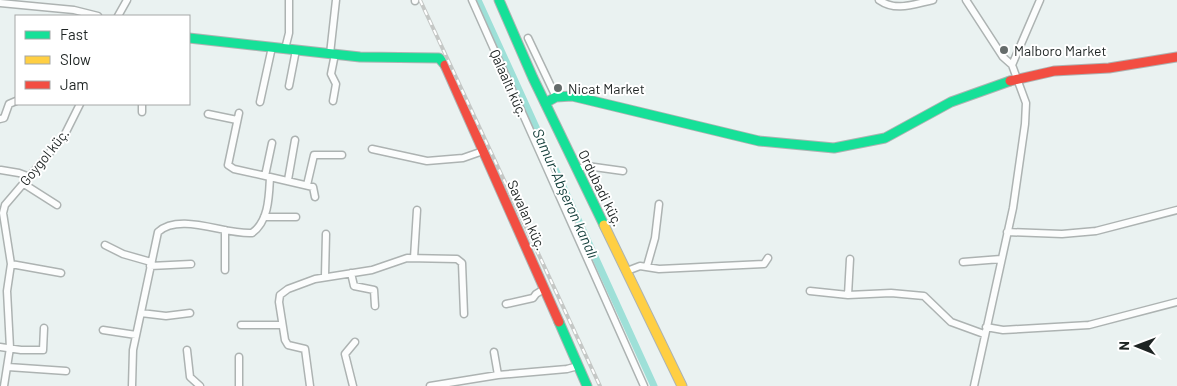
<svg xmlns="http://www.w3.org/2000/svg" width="1177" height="386" viewBox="0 0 1177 386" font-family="Barlow,sans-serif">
<rect width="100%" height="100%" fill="#eaf2f1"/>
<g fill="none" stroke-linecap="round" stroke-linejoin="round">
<path stroke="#9ee0d8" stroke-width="7" d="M478,0L654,386"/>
<g stroke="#adb3b2" stroke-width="9">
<path id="street" d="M415,0V1
M472,0L644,386
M879,0C896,12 914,4 933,0
M966,0L1003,57L1012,65
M0,3L74,10L98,16
M118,16L127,0
M528,38L556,97
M285,49L289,33V0
M330,54L336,0
M289,86L296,50
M333,101L336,84L331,74L335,54
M260,102L272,47
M142,112V104
M239,113L228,165L234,169L270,177
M208,114L237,120
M0,119L4,118L9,104L16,101
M372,149L427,161L463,158L483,151
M577,169L587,166L623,171
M1,170L19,173L30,177
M265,176L272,143
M288,180L295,140
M24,184L57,205
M307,185L314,155H342
M264,217H296
M1007,232L1062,234L1096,231L1177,210
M105,245L123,254L151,262
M414,258L417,210
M963,262L1001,259
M11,264L61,273
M150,266L191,264
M647,266L655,238L659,204
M225,270V230
M627,271L640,266L659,269L764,264L768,258
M351,273L354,286L374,290L375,306
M325,276L326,234
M810,291L848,295L891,293L924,296L951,322L984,334
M848,295L850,259
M506,304L533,298L536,294L544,289
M141,313L166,316L190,313
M241,325H282
M986,327L1003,330L1089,325L1177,302
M103,330L136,335
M0,347L21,350H43L44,328
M187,350L190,377L200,386
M494,352L498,375
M8,367L66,371
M4,386L10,348L7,291L11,264L3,213L5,205L64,136L80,104
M132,386L133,350L158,232C180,212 225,235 252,233C269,221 269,196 270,177L313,187L315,197
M239,386V357
M310,386L305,349L288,345L285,340L279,302L280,295L288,289L315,279L372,270L407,258L457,259L462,263L464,314
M353,386L345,354L355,342
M430,386L498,375L567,369L578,366
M974,386L1013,208L1025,124L1026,103L1012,65L1040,0"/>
</g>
<g stroke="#adb3b2" stroke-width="11">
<path id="fast" d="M499,0L533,78L604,225
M189,38L360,57L439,58L445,65
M545,103L556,97L572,96L759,141L834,148L885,138L951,102L1010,81
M559,322L587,386"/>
</g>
<g stroke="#adb3b2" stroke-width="11">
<path id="slow" d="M604,225L682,386"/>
</g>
<g stroke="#adb3b2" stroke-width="11">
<path id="jam" d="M445,65L559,322
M1010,81L1054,71L1109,68L1177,57"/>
</g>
<use href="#street" stroke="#fcfdfd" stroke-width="6"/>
<use href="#fast" stroke="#16e098" stroke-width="9"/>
<use href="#slow" stroke="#ffcf43" stroke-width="9"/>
<use href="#jam" stroke="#f24e42" stroke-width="9"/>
<g stroke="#c5c8c6" stroke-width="4">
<path id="rail" d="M420,0L600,386"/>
</g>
<use href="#rail" stroke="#fff" stroke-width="2" stroke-dasharray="5.5" stroke-linecap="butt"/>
</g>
<g fill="#656c6b" stroke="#fff" stroke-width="2">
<circle cx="1004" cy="50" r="5"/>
<circle cx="558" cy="88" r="5"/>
</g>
<g text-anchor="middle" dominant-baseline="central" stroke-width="4" stroke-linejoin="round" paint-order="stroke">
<g font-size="14" fill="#1e2423" stroke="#fff" text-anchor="start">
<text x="1014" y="50">Malboro Market</text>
<text x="568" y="88">Nicat Market</text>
</g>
<g font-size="14" fill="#1e2423" stroke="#fff">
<text transform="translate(509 83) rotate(66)">Qalaaltı küç.</text>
<text transform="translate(44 157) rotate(-51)">Goygol küç.</text>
<text transform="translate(601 188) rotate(64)">Ordubadi küç.</text>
<text transform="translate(527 215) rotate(66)">Savalan küç.</text>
</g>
<g font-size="15" font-style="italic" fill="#123d39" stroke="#fff">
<text transform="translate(566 193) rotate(66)">Samur-Abşeron kanalı</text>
</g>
</g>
<rect x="15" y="15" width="175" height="90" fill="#ffffff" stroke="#a5a7a7"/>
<rect x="25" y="31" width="25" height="8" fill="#16e098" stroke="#a5a7a7"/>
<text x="60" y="40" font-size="15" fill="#1e2423">Fast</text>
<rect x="25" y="56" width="25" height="8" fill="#ffcf43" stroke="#a5a7a7"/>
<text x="60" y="65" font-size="15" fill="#1e2423">Slow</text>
<rect x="25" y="81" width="25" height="8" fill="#f24e42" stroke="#a5a7a7"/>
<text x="60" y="90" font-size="15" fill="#1e2423">Jam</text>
<g transform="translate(1137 346) rotate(271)" stroke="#ffffff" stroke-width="4" paint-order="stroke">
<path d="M0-4L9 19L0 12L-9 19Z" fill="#1e2423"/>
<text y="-8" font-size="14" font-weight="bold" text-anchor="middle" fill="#1e2423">N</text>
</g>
</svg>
